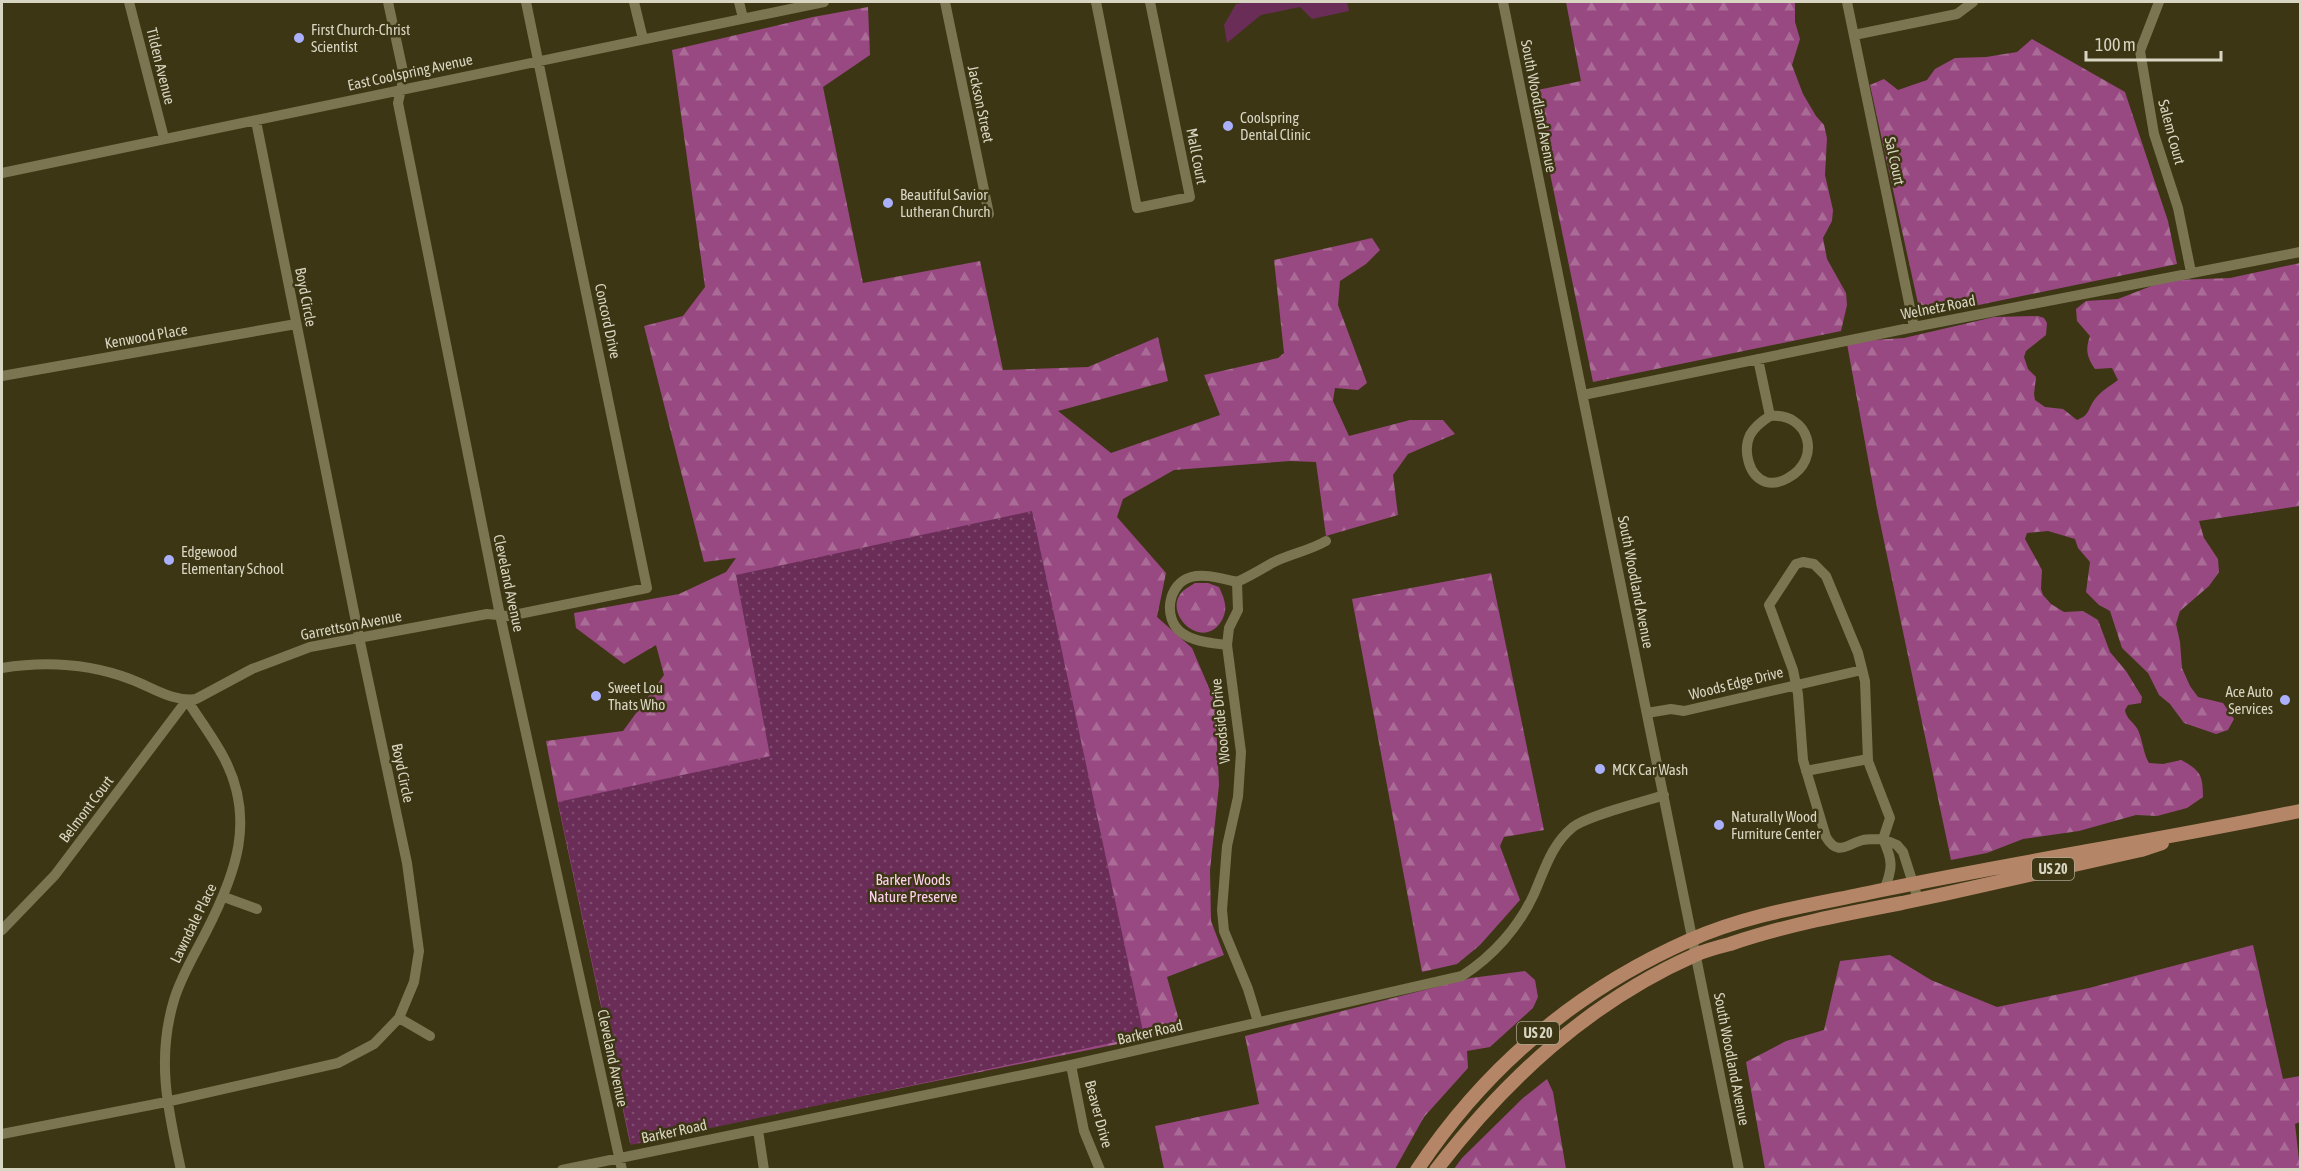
<svg xmlns="http://www.w3.org/2000/svg" width="2302" height="1171" viewBox="0 0 2302 1171" font-family="'Asap Condensed',sans-serif">
<defs>
<pattern id="forest-firs" width="22" height="20" patternUnits="userSpaceOnUse" patternTransform="scale(1.5)"><rect width="22" height="20" fill="#984981"/><path d="M5 1l3.5 6h-7zM16 11l3.5 6h-7z" fill="#aa6b97"/></pattern>
<pattern id="park-dots" width="8" height="8" patternUnits="userSpaceOnUse" patternTransform="scale(1.5)"><rect width="8" height="8" fill="#6a2d58"/><path d="M2 2h.1M6 6h.1" fill="none" stroke="#7f4b6e" stroke-width="1.8" stroke-linecap="round"/></pattern>
</defs>
<rect width="100%" height="100%" fill="#3c3614"/>
<path fill="#6a2d58" d="M1248,2H1347L1349,11L1312,19L1300,7L1261,15L1227,43L1224,25L1236,4Z"/>
<path fill="url(#forest-firs)" d="M1566,2H1795V22L1800,39L1792,65L1803,94L1816,116L1824,125L1827,138L1825,175L1833,210L1832,221L1823,238L1827,259L1846,293L1847,305L1841,331L1593,382L1533,91L1581,81Z
M868,7L870,55L823,87L863,283L980,261L1003,370L1088,367L1158,337L1168,381L1058,411L1111,453L1220,415L1204,375L1278,358L1284,353L1274,260L1372,238L1380,250L1366,264L1340,281L1338,305L1367,383L1358,390L1335,388L1333,401L1349,436L1410,420H1443L1455,434L1408,454L1393,475L1398,515L1326,536L1316,462L1290,461L1174,470L1123,499L1117,517L1166,573L1157,617L1192,648L1215,702L1219,785L1210,870L1211,921L1224,955L1167,977L1182,1031L630,1143L557,799L546,741L623,731L664,675L656,645L624,664L576,628L574,613L679,594L726,572L736,558L704,562L644,326L683,316L705,287L672,50L813,17Z
M2032,39L2125,92L2168,221L2177,264L1921,317L1870,85L1884,79L1898,90L1927,80L1935,69L1955,58L1986,57L2017,52Z
M2300,263V506L2199,521L2204,538L2218,559L2219,572L2209,586L2180,611L2176,624L2180,642L2182,668L2190,686L2198,697L2223,703L2234,719L2228,730L2216,734L2184,723L2170,704L2159,695L2148,673L2122,648L2110,611L2099,605L2086,592L2090,562L2078,548L2075,539L2048,531L2027,533L2025,539L2042,570L2041,589L2043,595L2051,604L2064,612L2083,611L2098,620L2110,652L2126,671L2142,697L2141,703L2128,705L2125,710C2126,719 2134,722 2138,730C2143,741 2143,753 2149,763L2163,764L2181,760C2200,770 2203,775 2203,797L2187,808L2157,816L2136,815L2079,831L2023,839L1987,853L1951,860L1877,508L1847,344L1872,340L1904,338L1994,317L2038,316L2044,318L2047,323L2046,335L2026,351L2024,357L2028,369L2036,377L2034,394L2035,400L2045,407L2063,409L2077,420C2090,415 2087,410 2095,399C2101,391 2110,386 2118,380L2112,368L2095,369C2087,357 2085,350 2090,336L2077,321L2076,309L2086,301L2118,299L2159,283L2174,280L2230,278Z
M1491,573L1544,830L1504,837L1500,846L1520,900L1480,945L1457,964L1422,972L1352,599Z
M1195,583H1208L1219,587C1224,598 1228,607 1223,618C1205,655 1160,613 1183,591C1186,588 1191,586 1195,583Z
M2253,945L2283,1079L2300,1076V1122L2295,1124L2300,1169H1765L1746,1062L1786,1041L1824,1030L1840,961L1890,955L1931,980L1997,1007L2089,988Z
M1525,971L1535,980L1538,997L1533,1008L1490,1047L1467,1051L1468,1068L1424,1117L1395,1169H1164L1155,1126L1259,1104L1245,1036L1471,978Z
M1547,1079L1553,1092L1566,1169H1454L1462,1158L1523,1098Z"/>
<path fill="url(#park-dots)" d="M1032,511L1144,1036L631,1145L558,802L770,756L736,575Z"/>
<g fill="none" stroke-linecap="round" stroke-linejoin="round">
<path stroke="#7b7551" stroke-width="10" d="M129,2L164,138
M388,2L404,76L398,103L500,615L622,1170
M634,2L643,39
M739,2L743,18
M945,2L989,214
M1096,2L1137,208L1190,197L1150,2
M1503,2L1739,1170
M1847,2L1914,327
M2159,2L2140,51L2154,134L2178,208L2191,272
M1854,35L1957,14L1973,2
M2,173L824,2
M1758,359L1770,416C1762,421 1755,426 1750,435C1743,450 1748,476 1766,482C1773,484 1781,482 1788,478C1823,459 1809,412 1770,416
M2,376L296,324
M1583,395L1914,327L2300,252
M1803,562L1814,564L1826,576L1858,653L1865,681L1868,761L1890,818L1883,839C1876,839 1869,839 1863,840C1847,844 1838,857 1826,837L1803,760L1798,694L1793,670L1769,605L1796,564Z
M1227,645C1213,643 1194,642 1182,633C1162,619 1168,583 1191,577C1206,573 1222,579 1237,582
M2,668C46,661 87,663 130,679C152,687 172,702 196,699L252,669L310,647L487,614L509,616L647,588L526,2
M1647,713L1671,709L1684,711L1862,670
M1806,771L1868,759
M1883,839L1897,845L1903,852L1918,899
M1883,839C1893,861 1893,868 1884,890
M224,897L257,909
M2,930L55,875L187,700C199,719 213,737 224,758C256,819 236,873 207,930C196,952 181,976 174,1000C156,1060 168,1110 181,1170
M399,1018L430,1036
M1258,1022L1248,989L1224,931L1222,910L1227,846L1238,797L1241,752L1227,645L1229,628L1238,610L1237,582C1250,576 1260,570 1272,563C1289,554 1309,551 1326,541
M1071,1065L1084,1131L1100,1170
M758,1130L764,1170
M2,1134L166,1102L338,1063L374,1044L399,1018L414,982L419,951L407,863L359,637L256,121
M562,1170L1071,1065L1462,976C1493,956 1519,927 1534,894C1545,869 1551,845 1573,827C1588,815 1644,802 1664,795"/>
<path stroke="#b58567" stroke-width="14" d="M1417,1170C1486,1066 1577,990 1690,940C1750,913 1818,904 1882,890C2021,861 2161,840 2300,811
M1436,1170C1506,1079 1589,1002 1695,955C1706,950 1718,947 1730,944C1786,925 1844,914 1902,903C1982,886 2062,868 2141,850L2162,843"/>
</g>
<g fill="#aab0fc" stroke="#3c3614" stroke-width="2">
<circle cx="299" cy="38" r="6"/>
<circle cx="1228" cy="126" r="6"/>
<circle cx="888" cy="203" r="6"/>
<circle cx="169" cy="560" r="6"/>
<circle cx="596" cy="696" r="6"/>
<circle cx="2285" cy="700" r="6"/>
<circle cx="1600" cy="769" r="6"/>
<circle cx="1719" cy="825" r="6"/>
</g>
<g text-anchor="middle" dominant-baseline="central" stroke-width="5" stroke-linejoin="round" paint-order="stroke">
<g fill="#3c3614" stroke="#a9a58e" stroke-width="1.5">
<rect x="2032" y="858" width="42" height="22" rx="4.5"/>
<rect x="1517" y="1022" width="42" height="22" rx="4.5"/>
</g>
<g font-size="14" font-weight="bold" fill="#d8d5c2">
<text x="2053" y="869">US 20</text>
<text x="1538" y="1033">US 20</text>
</g>
<g font-size="15" fill="#d8d5c2" stroke="#3c3614" text-anchor="start">
<text x="311" y="29">First Church-Christ<tspan x="311" dy="17">Scientist</tspan></text>
<text x="1240" y="117">Coolspring<tspan x="1240" dy="17">Dental Clinic</tspan></text>
<text x="900" y="194">Beautiful Savior<tspan x="900" dy="17">Lutheran Church</tspan></text>
<text x="181" y="551">Edgewood<tspan x="181" dy="17">Elementary School</tspan></text>
<text x="608" y="687">Sweet Lou<tspan x="608" dy="17">Thats Who</tspan></text>
<text x="2273" y="691" text-anchor="end">Ace Auto<tspan x="2273" dy="17">Services</tspan></text>
<text x="1612" y="769">MCK Car Wash</text>
<text x="1731" y="816">Naturally Wood<tspan x="1731" dy="17">Furniture Center</tspan></text>
</g>
<g font-size="15" fill="#d8d5c2" stroke="#3c3614">
<text transform="translate(161 66) rotate(76)">Tilden Avenue</text>
<text transform="translate(410 72) rotate(-12)">East Coolspring Avenue</text>
<text transform="translate(981 104) rotate(78)">Jackson Street</text>
<text transform="translate(1539 106) rotate(79)">South Woodland Avenue</text>
<text transform="translate(2172 132) rotate(75)">Salem Court</text>
<text transform="translate(1197 156) rotate(79)">Mall Court</text>
<text transform="translate(1895 161) rotate(78)">Sal Court</text>
<text transform="translate(306 297) rotate(79)">Boyd Circle</text>
<text transform="translate(1938 307) rotate(-11)">Welnetz Road</text>
<text transform="translate(608 321) rotate(78)">Concord Drive</text>
<text transform="translate(146 336) rotate(-10)">Kenwood Place</text>
<text transform="translate(1636 582) rotate(79)">South Woodland Avenue</text>
<text transform="translate(509 583) rotate(78)">Cleveland Avenue</text>
<text transform="translate(351 625) rotate(-11)">Garrettson Avenue</text>
<text transform="translate(1736 683) rotate(-14)">Woods Edge Drive</text>
<text transform="translate(1220 721) rotate(-96)">Woodside Drive</text>
<text transform="translate(403 773) rotate(78)">Boyd Circle</text>
<text transform="translate(86 809) rotate(-53)">Belmont Court</text>
<text transform="translate(193 923) rotate(-64)">Lawndale Place</text>
<text transform="translate(1150 1032) rotate(-13)">Barker Road</text>
<text transform="translate(613 1058) rotate(78)">Cleveland Avenue</text>
<text transform="translate(1732 1059) rotate(79)">South Woodland Avenue</text>
<text transform="translate(1099 1114) rotate(75)">Beaver Drive</text>
<text transform="translate(674 1131) rotate(-12)">Barker Road</text>
</g>
<g font-size="15" fill="#fdd0ed" stroke="#3c3614">
<text x="913" y="879">Barker Woods<tspan x="913" dy="17">Nature Preserve</tspan></text>
</g>
</g>
<rect width="2302" height="1171" fill="none" stroke="#d8d5c2" stroke-width="6"/>
<path d="M2086 51v9h135v-9" fill="none" stroke="#d8d5c2" stroke-width="3"/>
<text x="2095" y="51" font-size="18" fill="#d8d5c2" stroke="#3c3614" stroke-width="4.5" paint-order="stroke">100 m</text>
</svg>
